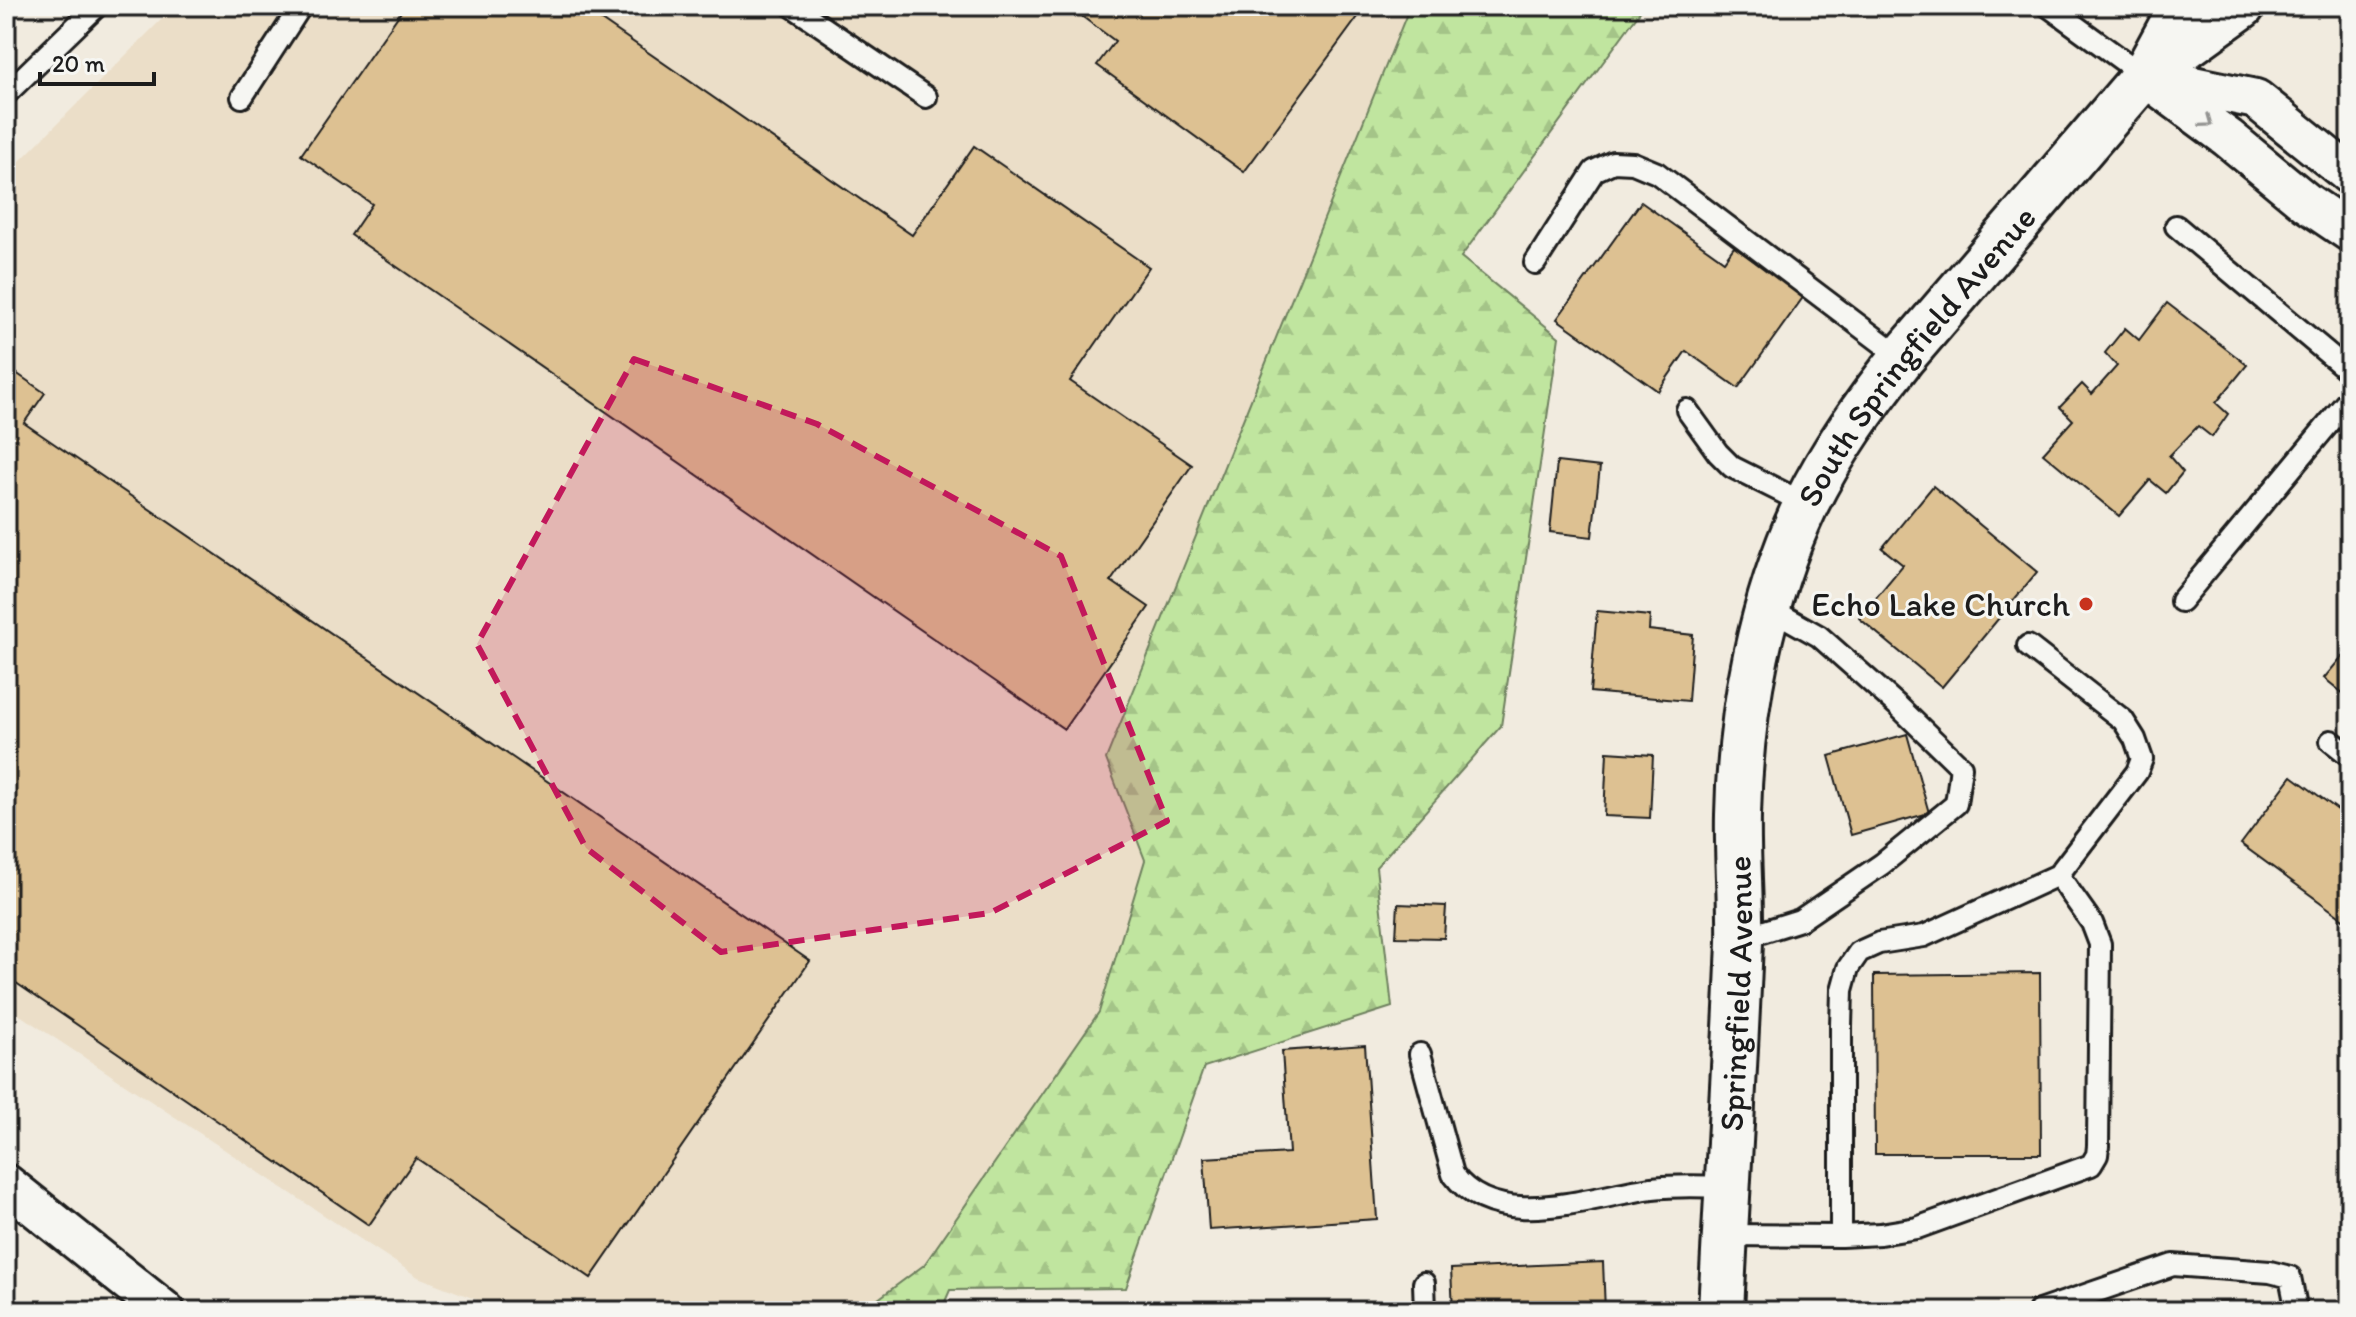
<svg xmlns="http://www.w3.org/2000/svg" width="2356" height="1317" viewBox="0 0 2356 1317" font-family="Itim,sans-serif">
<defs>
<pattern id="forest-firs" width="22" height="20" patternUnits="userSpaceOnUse" patternTransform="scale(2)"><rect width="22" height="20" fill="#c0e59f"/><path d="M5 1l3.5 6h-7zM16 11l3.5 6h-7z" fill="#a4c488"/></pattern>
</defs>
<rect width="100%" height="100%" fill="#f1ebdf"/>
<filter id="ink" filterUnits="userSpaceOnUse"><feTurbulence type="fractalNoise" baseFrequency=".0125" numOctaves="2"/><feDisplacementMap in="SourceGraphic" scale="16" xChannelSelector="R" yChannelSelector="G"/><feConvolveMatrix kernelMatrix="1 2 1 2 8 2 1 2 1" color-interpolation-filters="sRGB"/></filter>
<g filter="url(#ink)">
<path fill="#ebdec8" d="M175,6H1410L1106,759L1145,860L1099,1012L924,1265L862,1311H506L418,1277L6,1006V175Z"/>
<path fill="url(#forest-firs)" stroke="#6e805e" stroke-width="2" d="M1410,6H1644L1461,257L1559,337L1501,726L1376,867L1392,1007L1204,1067L1126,1288L950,1290L941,1311H862L924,1265L1099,1012L1145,860L1106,759Z"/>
<path fill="#ddc192" stroke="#1c1c1c" stroke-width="2" d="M405,6H503L507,9L509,6H581L912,235L974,146L1149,267L1070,381L1192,465L1111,581L1149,607L1064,729L351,235L372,204L301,155Z
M1068,6H1366L1244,172L1097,65L1115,41Z
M1641,202L1724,261L1734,247L1804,296L1738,388L1686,351L1658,391L1557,319Z
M2167,303L2247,365L2216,403L2228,414L2212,437L2198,426L2169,456L2183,472L2166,493L2150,480L2119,516L2043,453L2073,420L2060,407L2082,384L2092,394L2117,366L2105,353L2125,328L2139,340Z
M6,366L45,393L24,423L810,961L591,1278L416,1158L369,1225L6,976Z
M1557,462L1600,467L1592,537L1550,532Z
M1933,486L2037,572L1942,687L1859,618L1903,565L1882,548Z
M1597,611L1650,616L1649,630L1693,635L1688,701L1590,692Z
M2350,647V699L2324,678Z
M1907,734L1929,813L1851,835L1829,756Z
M1607,752L1653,755L1650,818L1604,816Z
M2292,776L2350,819V924L2241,844Z
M1398,904L1446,906L1444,938L1396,937Z
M2040,973L2041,1154H1875L1874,975Z
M1365,1045L1377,1219L1209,1230L1204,1158L1289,1153L1282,1051Z
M1603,1262L1605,1311H1453L1451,1269Z"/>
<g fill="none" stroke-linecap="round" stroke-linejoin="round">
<g stroke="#1c1c1c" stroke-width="26">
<path id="service" d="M792,6L926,97
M2048,6L2144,76
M6,94L97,6
M242,97L301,6
M2176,226L2350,372
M1535,263L1594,171L1613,162L1633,163L1657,173L1902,358
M1687,410L1718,453L1732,467L1806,504
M2181,601L2350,398
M2028,646L2123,720L2135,739L2142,759L2137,772L2058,875
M2331,741L2350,756
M1740,939L1800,920L1882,864L1956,804L1961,767L1897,705L1819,636L1769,608
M1420,1054L1453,1174C1496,1234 1592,1196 1652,1188C1677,1185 1702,1186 1727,1187
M1725,1235L1841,1236L1880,1234L1917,1228L2091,1165L2097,1155L2098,1146L2100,944L2092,923L2058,875L1924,936L1879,943L1859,952L1848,968L1842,990L1841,1026V1236
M1424,1283L1425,1311
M2039,1311L2173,1265L2270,1272L2290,1277L2295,1302L2293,1311"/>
</g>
<g stroke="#1c1c1c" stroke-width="44">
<path id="minor" d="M2144,76L2228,138L2307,203L2350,232
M2155,78L2256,99L2350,175
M6,1184L165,1311"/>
</g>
<g stroke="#1c1c1c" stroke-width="50">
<g id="secondary">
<path d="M2153,70L2242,6"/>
<path id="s1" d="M1721,1311C1727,1188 1735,1065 1740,942C1741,900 1737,858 1738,815C1740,710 1761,600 1806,504C1832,451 1866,404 1902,358L2144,76L2182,6"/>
</g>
</g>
<use href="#service" stroke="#f6f6f2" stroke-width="20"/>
<use href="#minor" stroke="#f6f6f2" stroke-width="38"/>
<use href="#secondary" stroke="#f6f6f2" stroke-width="44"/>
</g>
<defs><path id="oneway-chevron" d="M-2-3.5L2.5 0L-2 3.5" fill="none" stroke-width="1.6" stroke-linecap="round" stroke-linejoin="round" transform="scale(2)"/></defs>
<use stroke="#949492" href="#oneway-chevron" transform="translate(2207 122) rotate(36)"/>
</g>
<path fill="#c2185b" fill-opacity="0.2" stroke="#c2185b" stroke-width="6" stroke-dasharray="16 10" stroke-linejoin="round" d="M634,359L817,424L1061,556L1167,821L990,913L721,952L586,848L477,644Z"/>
<circle fill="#c8321e" stroke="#f6f6f2" stroke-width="3" cx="2086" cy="604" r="8"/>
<g text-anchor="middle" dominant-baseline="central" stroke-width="6" stroke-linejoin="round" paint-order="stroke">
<g font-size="34" fill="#1c1c1c" stroke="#f6f6f2">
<text stroke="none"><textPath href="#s1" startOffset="1002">South Springfield Avenue</textPath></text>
<text stroke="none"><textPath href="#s1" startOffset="318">Springfield Avenue</textPath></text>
</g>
<g font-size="34" fill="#1c1c1c" stroke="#f6f6f2" text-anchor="end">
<text x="2070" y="604">Echo Lake Church</text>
</g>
</g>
<rect width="2356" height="1317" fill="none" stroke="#f6f6f2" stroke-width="32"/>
<rect x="16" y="16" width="2324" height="1285" fill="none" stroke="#1c1c1c" stroke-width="3" filter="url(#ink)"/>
<path d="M40 72v12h114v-12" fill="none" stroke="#1c1c1c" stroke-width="4"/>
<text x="52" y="72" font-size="24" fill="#1c1c1c" stroke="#f6f6f2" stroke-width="6" paint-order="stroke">20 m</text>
</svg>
